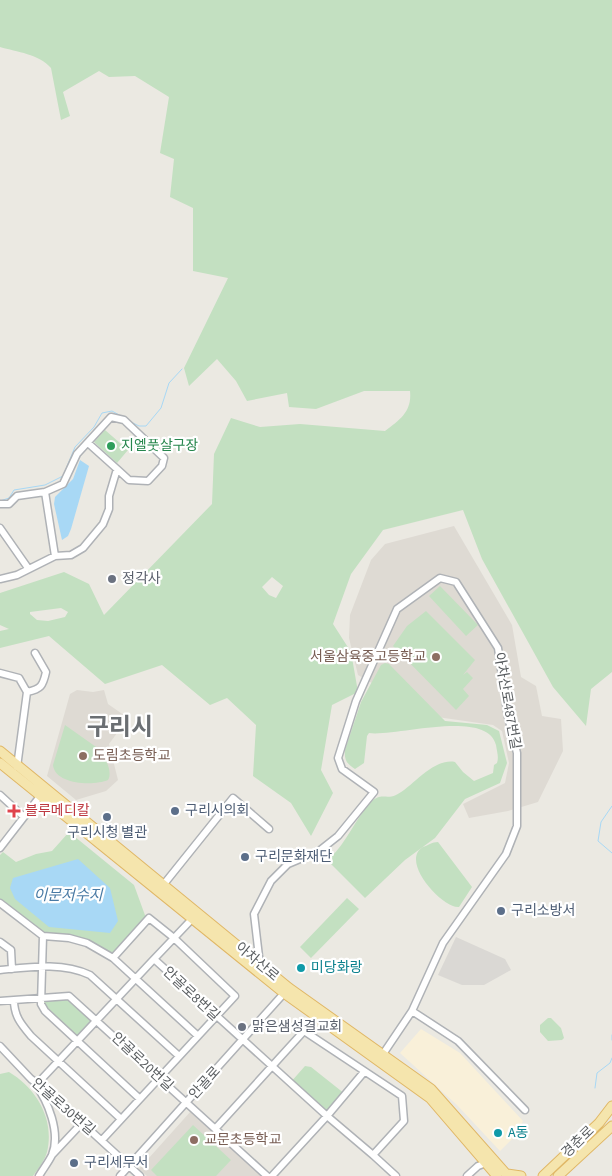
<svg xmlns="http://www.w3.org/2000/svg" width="612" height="1176" viewBox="0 0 612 1176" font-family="'Source Sans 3','Noto Sans KR',sans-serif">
<rect width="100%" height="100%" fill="#ebe9e2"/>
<path fill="#f9f0d9" d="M421,1029L460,1053L523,1121L514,1137L500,1151L457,1105L400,1053Z"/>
<path fill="#dad8d4" d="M456,937L505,959L511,970L484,985H462L438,975Z"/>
<path fill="#dedad3" d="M454,526L512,625L521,677L536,686L542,716L561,719L563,751L538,802L508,811L469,818L463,804L505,783L509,763L502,731L493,725L430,716L358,675L349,638L350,615L371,560L385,544Z
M77,690L93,692L104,690L108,704L128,718L109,744L118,780L106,791L76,800L47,776L70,694Z
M191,1111L261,1176H147L139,1169Z"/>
<path fill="#c3e0c1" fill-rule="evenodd" d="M0,0H612V672L591,689L586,726L553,687L482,559L463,510L383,530L351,574L333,624L351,652L358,692L332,705L321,770L333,793L311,836L291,803L253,776L256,725L227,698L210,705L162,665L105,684L49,636L0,648V631L9,629L0,625V593L64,572L89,584L104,615L212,504L214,454L231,418L260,427L300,424L385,431C401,419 412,411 410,391H364L316,409L289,407L287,393L247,401L236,381L217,359L189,386L184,368L228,278L193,271V208L170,197L174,159L160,153L169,97L135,76L109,77L99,71L63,92L70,116L61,120L51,68C39,54 17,52 0,47ZM272,577L283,586L276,598L269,595L262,587ZM61,608L68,612L65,617L48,621L37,620L30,614V612Z
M105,430L128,450L117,463L94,442Z
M440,586L478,625L466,636L429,596Z
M426,611L475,660L463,675L467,672L473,678L463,689L469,696L456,710L393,646L407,626Z
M385,663L389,664L445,721L487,725L499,731L507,763L500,783L465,799L435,838L405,860L365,898L330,863V858C347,842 355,819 371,802C382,792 385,800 396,795C413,787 432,758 455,762L463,772L474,781L493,773L494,765L497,763C499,757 497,752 496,745C487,708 395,737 369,733L367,736L364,763L355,769C347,764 344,760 345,750L361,702L381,665Z
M65,725L106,754L103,757C108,762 112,774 108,780C94,786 55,785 53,765Z
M69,832L134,885L146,918L113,955L92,942L66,935L43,933L0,900V855L3,852L16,862L36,854L52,851Z
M438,842L472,887L459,907C443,909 399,861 423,847C429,845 432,842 438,842Z
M347,898L359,909L311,958L300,947Z
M68,997L94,1020L77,1038L44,1005L45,1000Z
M548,1018H551L561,1028L564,1038L562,1040L548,1041L540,1032V1025Z
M305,1066L311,1067L345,1094L327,1116L290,1083Z
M9,1072C36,1088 55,1119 47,1152C45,1160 38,1169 33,1176H0V1074Z
M193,1125L231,1160L216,1176H157L151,1170Z"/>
<path fill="#a8d8f5" d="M80,460L89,466L71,529L68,536L62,540L54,504L55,497L73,479Z
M78,859L110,888L118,921L110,933L49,927L15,899L10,888L13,878Z"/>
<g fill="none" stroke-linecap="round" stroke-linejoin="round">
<path stroke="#a8d8f5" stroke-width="1" d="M129,421L139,426H146L161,408L169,383L182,369
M0,501L9,498L14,490L45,485L63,476L75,447L94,427L102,413L112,411L121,416
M612,806L601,822L598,841L612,853
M612,1035V1040
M595,1088L597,1073L610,1063L612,1058"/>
<g stroke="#afb2b6" stroke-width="9">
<path id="minor" d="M88,443L117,469
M45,492L55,556
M0,504H9L17,496L45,492L63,484L77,454L111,417L124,420L164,458L162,466L148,481L129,480L117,469L109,496V509L103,524L83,548L71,555L55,556L17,575L0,579
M0,528L28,568
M0,673L19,678L27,692L17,767
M27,692C41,689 43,686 46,672L35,653
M0,795L24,817
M0,848L41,795
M164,884L233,798L269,829
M0,903L43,936L69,938L87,943L113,958L149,918L174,938L154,959L327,1116L272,1176
M43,936L41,1004L45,1011L140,1099
M0,942L11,950L12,969
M113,958L198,1036
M260,965L254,914L271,881L288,864L319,851L338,836L374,792L342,769L338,758L356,701L397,609L440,578L456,582L498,648L508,717L517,753V826L506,854L443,943L412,1011L381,1057
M0,970C30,967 62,962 90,975L179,1056
M14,1000C14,1016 21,1024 31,1036L121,1119
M0,1001L69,996L267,1176
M412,1011L458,1041L525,1110
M0,1046L31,1079L46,1090L140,1176
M35,1084C48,1101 61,1133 52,1155C48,1163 43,1169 39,1176
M37,1084L154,959
M215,1129L304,1031L402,1096L404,1121L373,1155L327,1116L364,1072
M102,1140L235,996L174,938L192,919
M52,1155L82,1123
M373,1155L396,1176
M120,1176L286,991
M467,1176L478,1166L486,1163"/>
</g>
<g stroke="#e0b766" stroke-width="11">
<path id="major" d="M0,751L289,988L431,1089L508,1176
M0,763L284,993L430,1098L497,1176
M507,1174L521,1176
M543,1176L599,1123L612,1106
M558,1176L612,1126"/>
</g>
<use href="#minor" stroke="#fff" stroke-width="6"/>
<use href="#major" stroke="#f5e5ad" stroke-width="9"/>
</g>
<circle fill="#2e9e5b" stroke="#fff" stroke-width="2" cx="111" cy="446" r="5"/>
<g fill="#6b7280" stroke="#fff" stroke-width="2">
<circle cx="112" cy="579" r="5"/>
<circle cx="242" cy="1027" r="5"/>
</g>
<g fill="#8d6e63" stroke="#fff" stroke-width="2">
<circle cx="436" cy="657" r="5"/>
<circle cx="83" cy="756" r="5"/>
<circle cx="194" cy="1140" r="5"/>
</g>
<path fill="#e0444e" stroke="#fff" stroke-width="2" d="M11.5 803.5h5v5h5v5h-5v5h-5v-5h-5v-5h5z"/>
<g fill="#5c6f8a" stroke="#fff" stroke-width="2">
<circle cx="175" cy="811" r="5"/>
<circle cx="107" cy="817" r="5"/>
<circle cx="245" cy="857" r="5"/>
<circle cx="501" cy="911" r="5"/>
<circle cx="74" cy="1163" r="5"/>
</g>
<g fill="#0f9aa8" stroke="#fff" stroke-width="2">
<circle cx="301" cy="968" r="5"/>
<circle cx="498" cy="1133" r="5"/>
</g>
<g text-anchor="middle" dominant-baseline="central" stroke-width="4.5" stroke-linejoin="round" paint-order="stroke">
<g font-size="14" fill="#27864d" stroke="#fff" text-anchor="start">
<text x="121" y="446">지엘풋살구장</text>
</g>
<g font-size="14" fill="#5b616d" stroke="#fff" text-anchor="start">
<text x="122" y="579">정각사</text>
<text x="252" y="1027">맑은샘성결교회</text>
</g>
<g font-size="14" fill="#785e54" stroke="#fff" text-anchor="start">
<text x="426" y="657" text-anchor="end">서울삼육중고등학교</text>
<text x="93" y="756">도림초등학교</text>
<text x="204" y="1140">교문초등학교</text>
</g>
<g font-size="14" fill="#5a5e61" stroke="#fff">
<text transform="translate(507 701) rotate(80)">아차산로487번길</text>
<text transform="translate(257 962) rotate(40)">아차산로</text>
<text transform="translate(191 994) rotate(43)">안골로8번길</text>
<text transform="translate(142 1062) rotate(43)">안골로20번길</text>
<text transform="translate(205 1083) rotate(-48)">안골로</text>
<text transform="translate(63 1107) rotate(41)">안골로30번길</text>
<text transform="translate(578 1142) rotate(-44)">경춘로</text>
</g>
<g font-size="14" fill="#be3a42" stroke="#fff" text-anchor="start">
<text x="25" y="811">블루메디칼</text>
</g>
<g font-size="14" fill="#4e5e75" stroke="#fff" text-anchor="start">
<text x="185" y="811">구리시의회</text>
<text x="107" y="833" text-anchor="middle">구리시청 별관</text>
<text x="255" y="857">구리문화재단</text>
<text x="511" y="911">구리소방서</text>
<text x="84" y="1163">구리세무서</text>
</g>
<g font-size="14" fill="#0d838f" stroke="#fff" text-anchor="start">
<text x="311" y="968">미당화랑</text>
<text x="508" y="1133">A동</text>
</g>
<g font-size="15" font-style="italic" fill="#497aa4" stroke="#fff">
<text x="68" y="895">이문저수지</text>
</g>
<g font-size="24" font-weight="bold" fill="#6b6f73" stroke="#fff">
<text x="120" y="727">구리시</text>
</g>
</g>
</svg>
